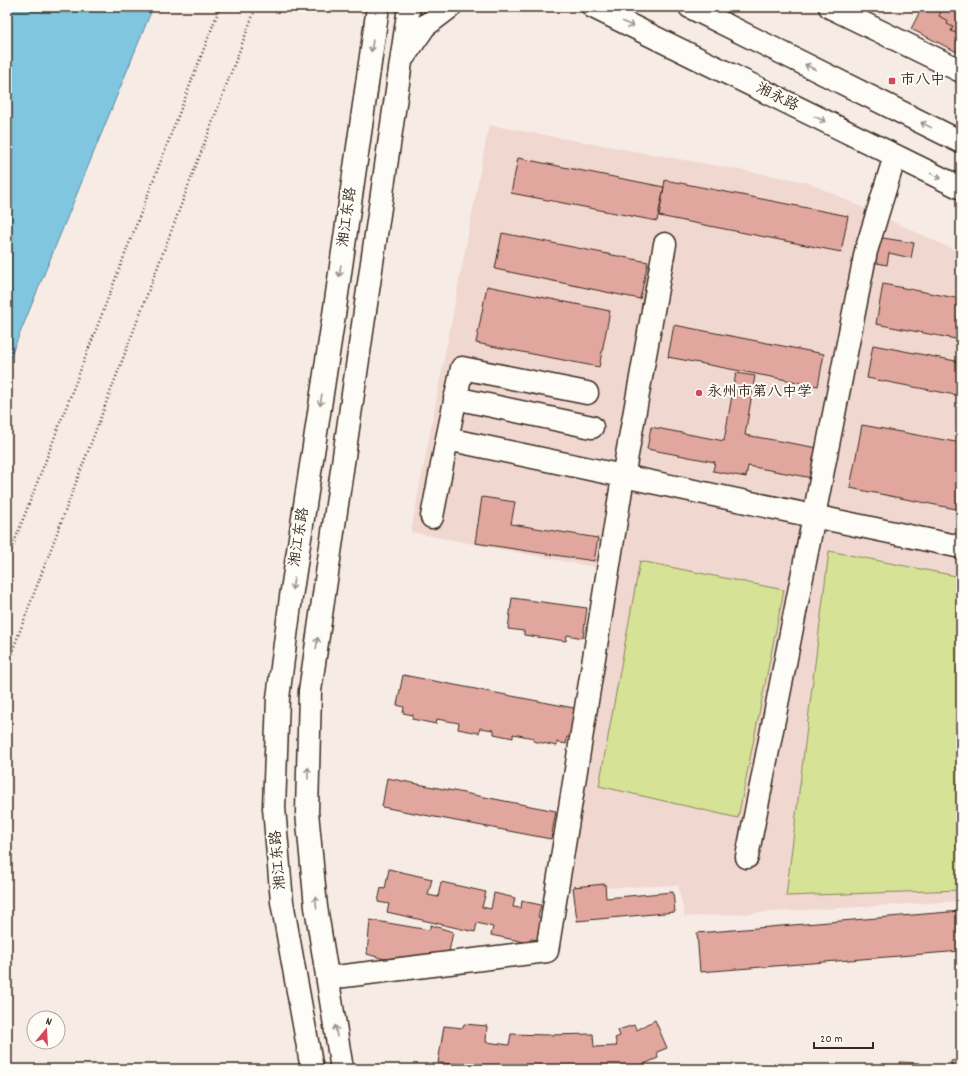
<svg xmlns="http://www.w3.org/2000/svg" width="968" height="1076" viewBox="0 0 968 1076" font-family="Dekko,'LXGW WenKai TC',sans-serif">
<rect width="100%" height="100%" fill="#f7ebe5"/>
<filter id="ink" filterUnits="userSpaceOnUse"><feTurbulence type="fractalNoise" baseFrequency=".025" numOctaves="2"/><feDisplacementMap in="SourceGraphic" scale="8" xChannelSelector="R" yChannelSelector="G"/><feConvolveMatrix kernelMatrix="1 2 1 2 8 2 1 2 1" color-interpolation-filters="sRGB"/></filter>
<g filter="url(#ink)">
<path fill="#f0d7d0" d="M489,125L807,182L961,253V901L685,917L678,885L549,890L599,568L411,532Z"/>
<path fill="#d6e295" stroke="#88865a" d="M829,551L961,577V890L786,896Z
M640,561L784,590L738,818L599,786Z"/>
<path fill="#80c6e1" stroke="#648893" d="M7,7H153L7,365Z"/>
<path fill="#e1a79f" stroke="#3b2a1e" d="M922,7H961V54L911,29Z
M943,7H961V35L951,31L953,27L947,24L948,21L939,16Z
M518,158L664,187L657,221L511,193Z
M665,180L848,216L841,252L659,216Z
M502,233L648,262L640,299L495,269Z
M877,237L914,243L911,258L889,253L887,265L872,262Z
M883,284L961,299V340L876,324Z
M487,286L610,311L599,367L476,343Z
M674,325L824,354L818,386L668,357Z
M873,345L961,362V396L867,378Z
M736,373L755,376L745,435L818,448L812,478L748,466L746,477L713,471L715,462L647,449L651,427L724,441Z
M862,425L961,443V510L850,488Z
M482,497L515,502L511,524L598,538L594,561L475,543Z
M512,598L587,608L583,638L567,635L566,641L524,635V631L508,629Z
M403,675L579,709L573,738L567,737L566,744L557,742V746L533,741L534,738L513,734V738L494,734V730L480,728L479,733L458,729L459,723L437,719L436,724L412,719L413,715L403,713L404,707L397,705Z
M387,778L556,811L551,839L382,807Z
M389,869L432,879L428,895L438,897L441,882L486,892L482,907L491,909L494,893L515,898L513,907L521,908L522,901L541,905L538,917L545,918L539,940L531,939L529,943L491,935L493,927L477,923L475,932L387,912L389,904L378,902L381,888L385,889Z
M605,884L606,898L673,892L675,912L577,921L573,887Z
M961,911V951L700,972L697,933Z
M370,920L429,930L431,925L453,932L449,952L384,959L367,954Z
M655,1020L667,1048L657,1052L658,1058L632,1069H629L627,1066L621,1067V1069H560V1068L539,1069H479V1065L438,1063L444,1026L463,1028L464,1024L487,1026L486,1042L509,1045L511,1034L549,1035L593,1034L594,1047L617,1046L615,1038L620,1036L618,1030L634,1025L637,1030Z
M961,1060V1069H951V1061Z
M900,1062L919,1063V1069H877V1065L899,1066Z
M703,1067L749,1069H702Z"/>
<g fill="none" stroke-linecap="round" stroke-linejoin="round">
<g stroke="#3b2a1e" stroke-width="25">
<path id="minor" d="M830,7L961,71
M587,393L462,368L447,439L961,547
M455,398L592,427
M432,517L447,439
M747,857L866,251L895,156
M328,978L547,951L623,477L665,244"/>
</g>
<g stroke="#3b2a1e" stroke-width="25">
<path id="major" d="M593,7L961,188
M690,7L961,142
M405,55L425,26L450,7
M312,1069L282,902L274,808L278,698L291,597L335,308L378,7
M342,1069L316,907L307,812L310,691L409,7"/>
</g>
<path stroke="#3b2a1e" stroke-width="2.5" stroke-dasharray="1 3" stroke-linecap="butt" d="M7,561L220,7
M7,665L256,7"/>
<use href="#minor" stroke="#fdfcf7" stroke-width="22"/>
<use href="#major" stroke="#fdfcf7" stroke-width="22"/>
</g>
<defs><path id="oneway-shaft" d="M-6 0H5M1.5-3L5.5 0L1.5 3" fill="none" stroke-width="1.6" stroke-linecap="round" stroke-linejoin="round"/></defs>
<g stroke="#9c938a">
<use href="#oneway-shaft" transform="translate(628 24) rotate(26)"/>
<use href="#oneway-shaft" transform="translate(372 46) rotate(98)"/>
<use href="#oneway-shaft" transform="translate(810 67) rotate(-154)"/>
<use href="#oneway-shaft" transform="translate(820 119) rotate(26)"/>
<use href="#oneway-shaft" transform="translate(926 125) rotate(-154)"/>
<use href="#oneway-shaft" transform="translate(936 176) rotate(26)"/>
<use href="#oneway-shaft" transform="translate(340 271) rotate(98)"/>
<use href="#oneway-shaft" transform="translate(321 400) rotate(99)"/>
<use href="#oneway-shaft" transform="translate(293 584) rotate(99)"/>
<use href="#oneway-shaft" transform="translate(317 643) rotate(-82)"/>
<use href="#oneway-shaft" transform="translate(308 773) rotate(-89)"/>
<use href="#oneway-shaft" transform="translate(316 902) rotate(-96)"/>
<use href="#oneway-shaft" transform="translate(336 1031) rotate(-99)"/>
</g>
</g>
<g fill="#d1495b" stroke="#fdfcf7" stroke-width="1.5">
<rect x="888" y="77" width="8" height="8" rx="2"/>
<circle cx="699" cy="393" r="4"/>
</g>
<g text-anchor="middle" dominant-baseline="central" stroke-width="4" stroke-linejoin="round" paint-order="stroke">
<g font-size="15" fill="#3b2a1e" stroke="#fdfcf7" text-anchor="start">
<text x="900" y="81">市八中</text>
<text x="707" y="393">永州市第八中学</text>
</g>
<g font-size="15" fill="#3b2a1e" stroke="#fdfcf7">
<text transform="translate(777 98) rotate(26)">湘永路</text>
<text transform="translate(348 217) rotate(-82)">湘江东路</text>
<text transform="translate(300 537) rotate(-81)">湘江东路</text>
<text transform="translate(279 860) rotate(-95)">湘江东路</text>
</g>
</g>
<rect width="968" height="1076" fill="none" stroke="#fdfcf7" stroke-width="24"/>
<rect x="12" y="12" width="944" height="1052" fill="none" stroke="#3b2a1e" stroke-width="1.5" filter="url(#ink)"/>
<g transform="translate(46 1030) rotate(18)"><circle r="19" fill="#fdfcf7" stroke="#afa8a0"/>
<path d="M0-3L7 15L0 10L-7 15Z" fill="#d1495b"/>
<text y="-6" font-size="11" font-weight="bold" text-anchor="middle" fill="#3b2a1e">N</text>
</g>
<path d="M814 1042v6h59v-6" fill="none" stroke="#3b2a1e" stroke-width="2"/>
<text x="820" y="1042" font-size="12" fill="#3b2a1e" stroke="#fdfcf7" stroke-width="3" paint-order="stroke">20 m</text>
</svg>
